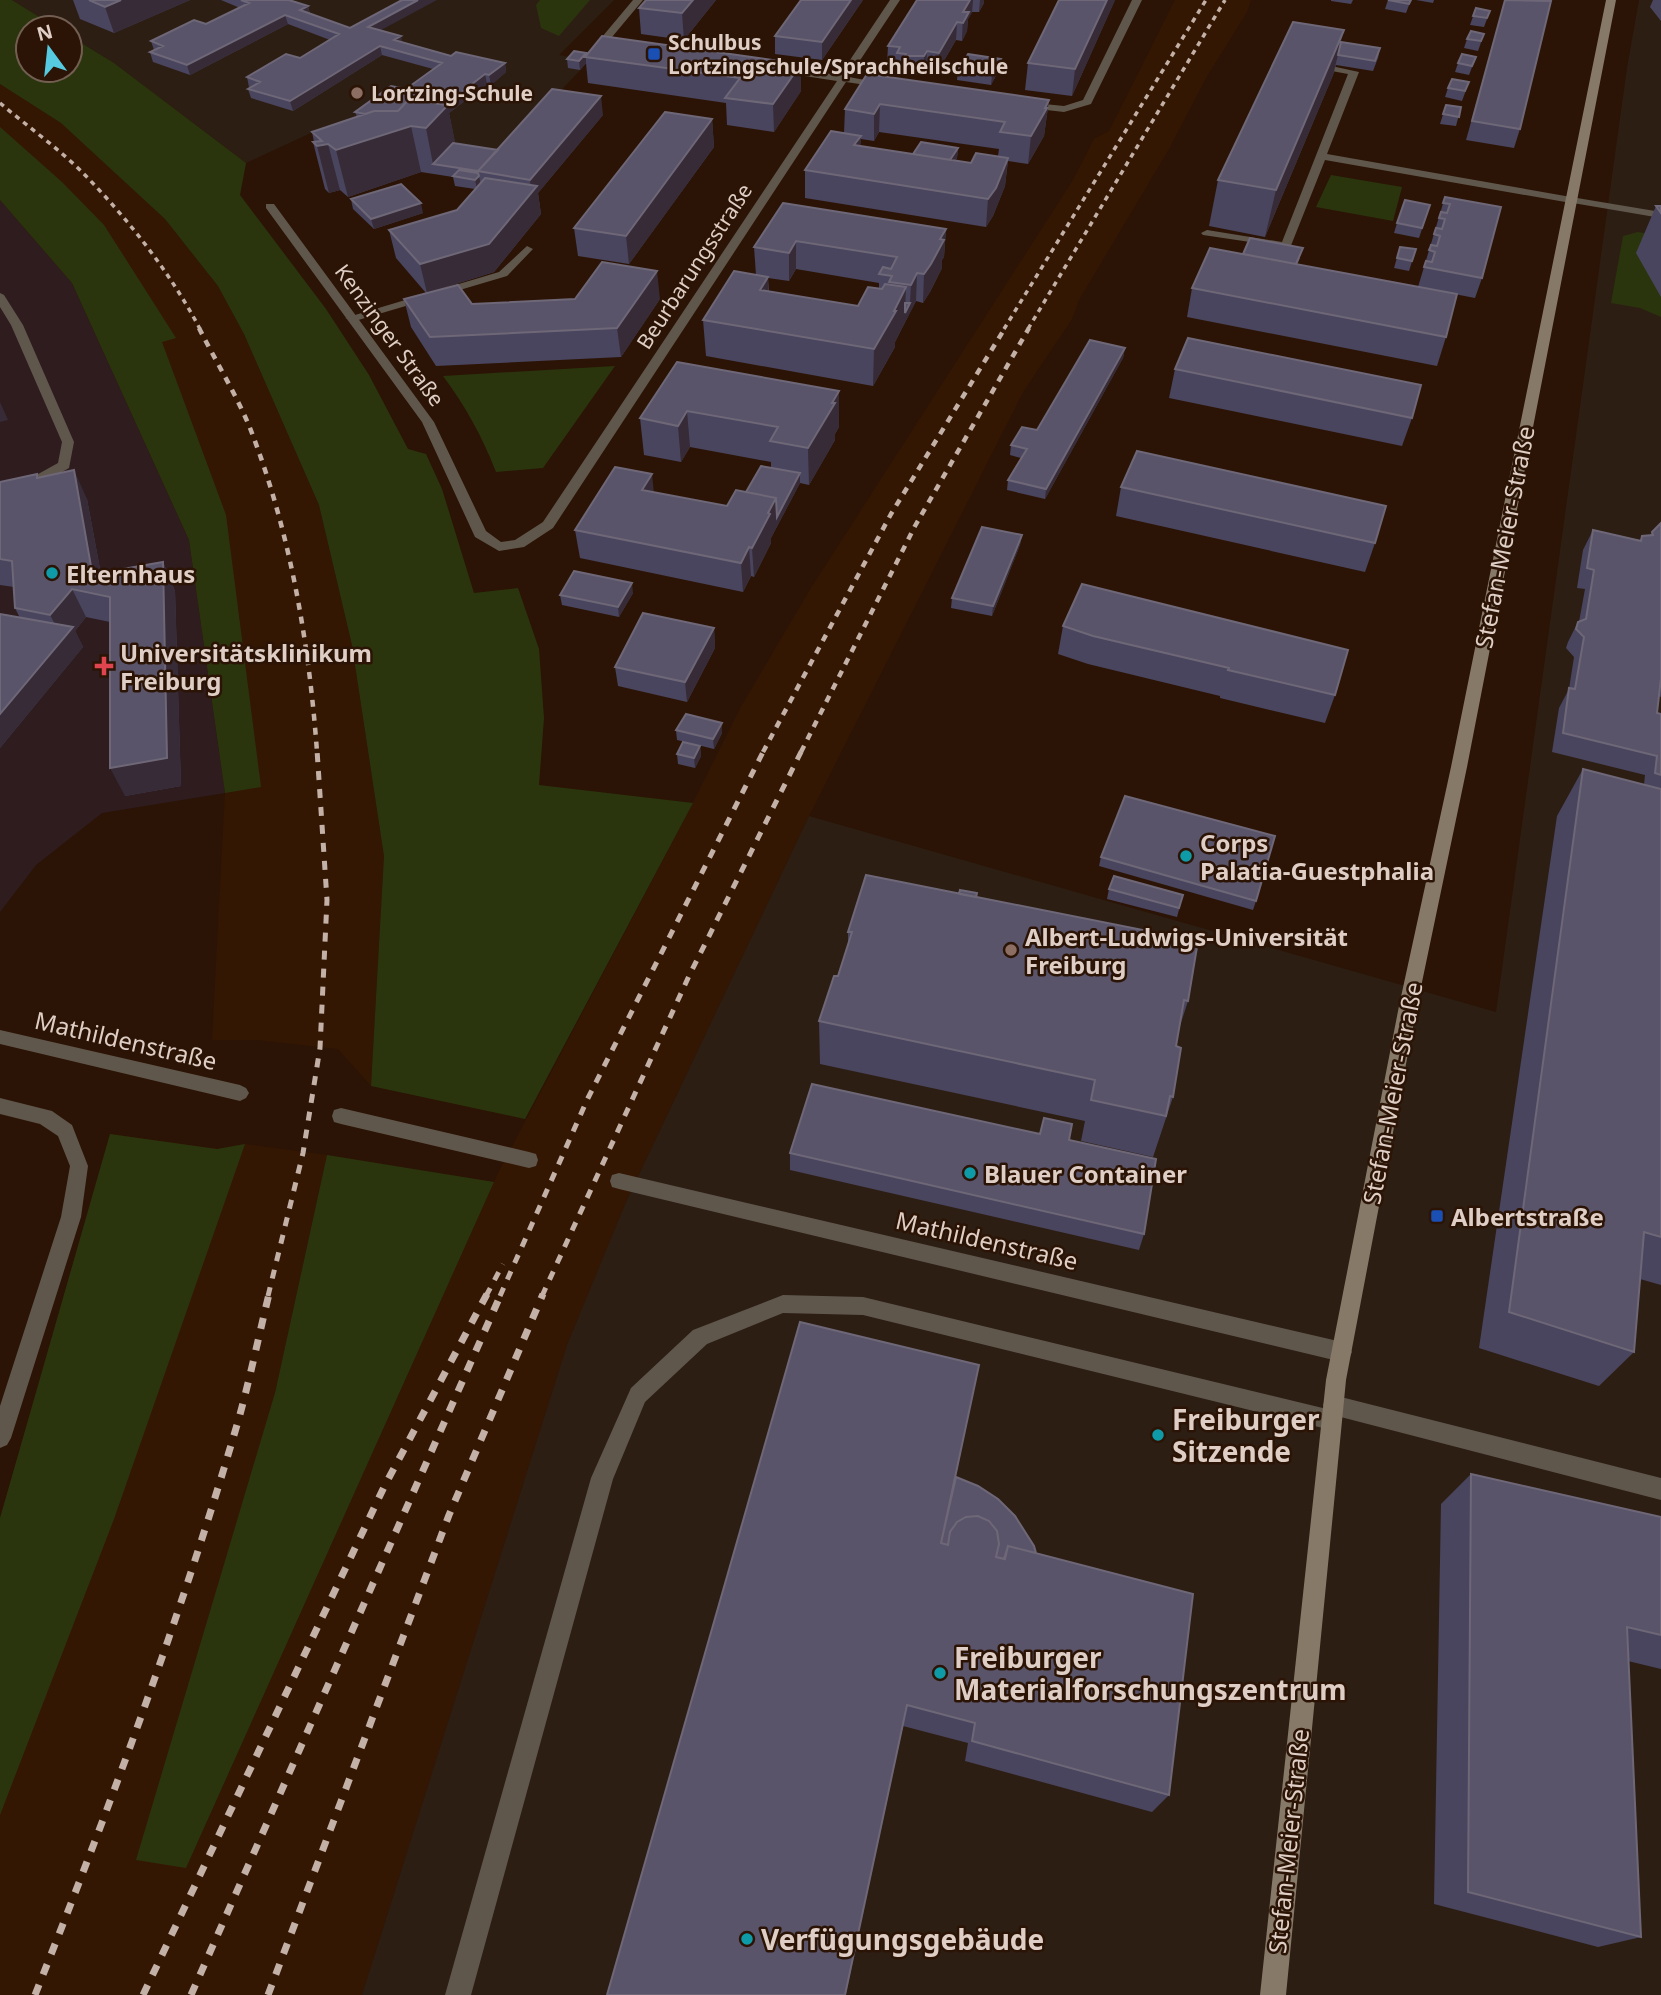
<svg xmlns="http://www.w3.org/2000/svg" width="1661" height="1995" viewBox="0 0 1661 1995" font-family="'Noto Sans',sans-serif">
<rect width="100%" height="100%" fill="#2b1405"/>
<path fill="#341703" d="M1175,0H1251L1247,12L1206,78L1169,149L1079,300L1072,319L1023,392L809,816L626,1202L567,1345L362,1995H0V1518L110,1134L217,1149L245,1144L327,1155L275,1393L186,1868L498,1173L693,803L742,705L811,588L1073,180L1094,139L1109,131Z
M0,84L61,123L165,219L218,286L244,334L319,505L352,645L384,856L371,1086L338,1049L257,1040H212L225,793L189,540L72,283L0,200Z"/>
<path fill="#2d1e14" d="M12,0H614L559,55L589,61L499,155L414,147L326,126L246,163L114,63L70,36V28H57Z
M1639,0H1661V1995H362L567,1345L626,1202L809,816L1496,1012L1627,68Z"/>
<path fill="#2f1c1e" d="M0,200L72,283L189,540L225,793L102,813L36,865L0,912Z"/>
<path fill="#2b350d" d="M0,0H12L57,28H28V70H70V36L114,63L246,163L240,195L326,309L369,375L408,449L426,454L442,489L474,593L518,588L539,649L544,718L539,785L693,803L525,1119L371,1086L384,856L352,645L319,505L244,334L218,286L165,219L61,123L0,84Z
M540,0H590L559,36L541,28L536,5Z
M0,127L62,182L104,225L176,338L162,342L226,515L261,787L225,793L189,540L72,283L0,200Z
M1331,175L1402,187L1393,221L1316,207Z
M1638,232L1661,236V317L1640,308L1611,303L1623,236Z
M615,366L543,468L496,472C482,436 466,407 443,376Z
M110,1134L217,1149L245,1144L114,1519L0,1815V1518Z
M327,1155L494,1182L186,1868L136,1860L275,1393Z"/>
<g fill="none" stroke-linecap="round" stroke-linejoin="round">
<path fill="#60574c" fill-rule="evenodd" d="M1313,62L1359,72L1327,154L1571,197L1576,200L1571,203L1325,160L1290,248L1203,235L1201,233L1207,230L1282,242L1348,74L1310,67V63Z
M527,246L533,249L507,276L355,321L345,318L499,272Z
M0,293L4,295L23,325L74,442L69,468L41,484L0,496V488L31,478L58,463L62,442L11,325L0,307Z
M0,1030L240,1085L246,1088L249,1093L246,1098L240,1101L0,1044Z
M341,1108L529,1152L536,1154L538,1160L536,1166L529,1168L341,1124L334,1122L332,1116L334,1110Z
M619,1173L1342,1342L1349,1345L1352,1352L1349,1359L1342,1362L619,1189L612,1187L610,1181L612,1175Z
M783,1295L863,1297L1331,1410L1338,1413L1341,1420L1338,1427L1331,1430L863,1315L783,1313L707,1344L645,1402L613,1479L471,1995H445L591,1478L631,1388L693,1330Z"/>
<path fill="#60574c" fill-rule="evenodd" d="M633,0H643L607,43L615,44V48L597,47V43Z
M890,0H900L849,77L891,85L886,88L846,82L553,528L524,547L499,551L475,537L422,422L266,208V204H274L434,422L486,531L501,542L515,540L543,522L837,81L778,72L774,71V67L840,75Z
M1132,0H1142L1091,104L1064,112L1020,107V103L1024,102L1064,106L1083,100Z
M1571,197L1661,212V218L1567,202L1566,200Z
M0,1098L52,1111L72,1125L88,1166L81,1217L11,1438L7,1445L0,1448V1406L61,1217L70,1166L58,1136L40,1124L0,1114Z
M1333,1395L1661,1478V1500L1333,1415L1326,1412L1323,1405L1326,1398Z"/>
<path fill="#877968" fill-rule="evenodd" d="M1606,0H1616L1467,767L1417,1006L1346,1380L1286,1995H1260L1326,1380L1399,1006L1451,767Z"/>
<path stroke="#c3b1a7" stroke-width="3.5" stroke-dasharray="5 5" stroke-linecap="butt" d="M0,103C27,126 58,148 83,173C128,219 170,272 200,329
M1004,329L1206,0
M1028,329L1225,0"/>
<path stroke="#c3b1a7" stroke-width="4.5" stroke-dasharray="7 7" stroke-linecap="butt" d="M199,328C215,360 236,394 250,428C290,531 309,642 317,752
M763,752L891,514L1005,328
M801,752L915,526L1029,328"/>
<path stroke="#c3b1a7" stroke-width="5" stroke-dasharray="9 9" stroke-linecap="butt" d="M268,1296L303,1153L320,1048L327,900L317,750
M486,1296L503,1264
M500,1296L588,1098L764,750
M542,1296L689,976L802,750"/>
<path stroke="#c3b1a7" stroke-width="7" stroke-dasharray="11 11" stroke-linecap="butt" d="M35,1995C110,1806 182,1614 239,1418C250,1378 259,1335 269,1294
M143,1995L384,1487L487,1294
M191,1995L501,1294
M268,1995L449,1515L543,1294"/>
</g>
<path fill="#49455e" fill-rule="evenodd" d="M73,0H190L114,33L80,19Z
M221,0H289L308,6L310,14L350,28L381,31L402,42L451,56L505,63L506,72L491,85L487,84L449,113L455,143L498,150L603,115L538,193L541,214L494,272L427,293L472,304L660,299L621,357L436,366L411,327L404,299L426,293L396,258L389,230L457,210L475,189L455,186L453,177L421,172L348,197L340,190L329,193L325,189L313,142H314L312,132L357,117L355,112L406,89L433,69L382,55L293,111L251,98L248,89L250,87H249L247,77L300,58L330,40L288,24L190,75L153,62L150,52L154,50L151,41L206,24L240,8Z
M716,0L684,40L641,34L639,8Z
M863,0L822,60L775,54V36Z
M917,0H984V3L979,12H972L968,19L967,31L962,41L956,40L938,71L926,70L923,75H904V72L896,71V65L887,64L888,46Z
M1115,0L1072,96L1025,90L1028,63Z
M1331,0H1353L1351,4L1331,1Z
M1388,0H1411L1406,13L1385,9Z
M1416,0H1434L1433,3Z
M1505,0L1520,129L1514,148L1466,140Z
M1653,0H1661V21L1650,7Z
M1476,8L1490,11L1484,27L1470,25Z
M1484,34L1478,51L1464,48L1467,39Z
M602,36L801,91L774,132L727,125L726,103L588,83L586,63L580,70L568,68L567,59L586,53V56Z
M1341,42L1380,48L1378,58L1373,71L1336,65L1333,75L1265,237L1209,226L1218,180Z
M1476,57L1469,75L1455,72L1458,63Z
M1001,59L1000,68L991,85L957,80L958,70Z
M867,74L1049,100L1044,136L1028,164L1008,161L1005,186L993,216L986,227L805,198V170L844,133L845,109ZM879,132L999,149L998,156L971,163L955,161L957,158L958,148L913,154L860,146L861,139L874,141Z
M1469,82L1462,101L1445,97L1448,88Z
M1446,105L1461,107L1456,126L1440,124Z
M712,119L714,147L629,264L578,256L574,228Z
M1445,197L1501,207L1482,278L1475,298L1418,287Z
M351,199L423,213L374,229L353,209Z
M783,203L946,229L944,257L942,260V268L930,292L923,303L916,301L895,342V347L873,386L706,356L703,320L756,275L754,247ZM796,269L879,283V289L858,306L769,291L768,278L789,281Z
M1430,205L1419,238L1394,233L1397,223Z
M1656,206H1661V297L1636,253Z
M1400,247L1416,249L1409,271L1394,268Z
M1243,254L1300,258L1297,265L1446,337L1437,366L1187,317L1192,288Z
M1125,348L1123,358L1045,499L1007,490L1008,480L1021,458L1010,455L1011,445L1037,430Z
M677,362L839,391V427L835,434V440L809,485L800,483L771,538V543L754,577L751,576L743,592L580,558L575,530L654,492L727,506L746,492L771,468V462L690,447L681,462L644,455L640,418Z
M1175,369L1412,418L1402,446L1169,398Z
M37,474L39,478L87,499L101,574L111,576L163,562L175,591L181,786L125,796L110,622L86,617L75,631L83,647L0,748V614L20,618L15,608L14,587L0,585V482Z
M1121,487L1375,543L1365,572L1116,516Z
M1661,523V697L1659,696L1657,713L1661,714V1285L1640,1279L1634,1352L1599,1386L1479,1348L1557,816L1583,769L1644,785L1645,775L1552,752L1559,708L1569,689L1574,657L1566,648L1568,642L1578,622H1579L1585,589L1577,588L1583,550L1593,530L1640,540L1642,536L1650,535L1652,532Z
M1022,535L1020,545L992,616L951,608L952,598Z
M633,593L619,617L562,605L560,595Z
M1063,626L1335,695L1325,723L1220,698V696L1088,664L1058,654Z
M714,628L715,648L687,702L618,686L615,667Z
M722,723V733L714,749L677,740L676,730Z
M700,746L701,756L695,768L678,764L677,754Z
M1101,857L1256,901L1253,910L1099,866Z
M1109,889L1183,895L1177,917L1107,899Z
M959,894L976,897L1188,1001L1178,1032L1176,1046L1173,1097L1153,1157L1081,1141L1085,1121L820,1064L819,1021L838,976L848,947V932Z
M1069,1140L1144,1234L1139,1250L790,1170V1153Z
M979,1365L953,1490L1036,1553L1169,1795L1152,1812L965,1761L968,1743L903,1726L846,1995Z
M1471,1474L1661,1517V1669L1628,1661L1641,1937L1598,1947L1434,1904L1441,1504Z"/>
<path fill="#362b36" d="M121,0H190L114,33L105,7Z
M418,0H437L370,36L368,27Z
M693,0H716L684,40L682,13Z
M851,0H863L822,60V42Z
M970,0H973L972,12L968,19L967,31L962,41L963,12Z
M980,0H984V3L979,12Z
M1107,0H1115L1072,96L1075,69Z
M308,6L310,16L300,10Z
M285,15L288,24L190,75L187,65Z
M957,22L956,40L938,71L939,53Z
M1344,30L1333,75L1265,237L1276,190Z
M401,36L403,45L394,40Z
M380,46L382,55L293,111L290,101Z
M927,51L926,70L923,75L924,56Z
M586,53V63L580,70L579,61Z
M1001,59L1000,68L991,85L992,75Z
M505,63L506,72L491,85L489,75Z
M801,64V91L774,132L773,104Z
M485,74L487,84L449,113L457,151L433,164L426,128L417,126Z
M601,96L603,115L538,193L541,214L494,272L427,293L420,264L531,192L530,180Z
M1049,100L1044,136L1028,164L1031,136Z
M880,104L879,132L874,141V114Z
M712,119L714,147L629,264L626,236Z
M411,126L421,172L348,197L336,150Z
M861,136L860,163L854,145Z
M328,144L340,190L329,193L317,146Z
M958,148L957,158L947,174L948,164Z
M1008,158L1005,186L993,216L986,227L988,199Z
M479,176L481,186L477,189L475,180Z
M421,203L423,213L374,229L371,219Z
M946,229L944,257L942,260V268L930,292L923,303L924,274Z
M796,241V269L789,281V253Z
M657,271L660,299L621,357L617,328Z
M917,273L916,301L895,342V347L873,386L874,349L906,287L905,313L910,303L911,285Z
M768,277L769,313L760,290Z
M1125,348L1123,358L1045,499L1046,489Z
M839,391V427L835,434V440L809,485L808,448Z
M0,402L8,420L0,422Z
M687,411L690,447L681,462L678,426Z
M74,470L87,499L105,596L92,572Z
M800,473V483L771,538V543L754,577L752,548L768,513L776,498Z
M652,474L655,503L642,490Z
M1022,535L1020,545L992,616L993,606Z
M749,547L751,576L743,592L741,563Z
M163,562L175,591L181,786L125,796L110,768Z
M632,583L633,593L619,617L618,607Z
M72,589L86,617L75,631L83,647L0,748V714L63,639L50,615Z
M714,628L715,648L687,702L685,682Z
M722,723V733L714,749L713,739Z
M700,746L701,756L695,768L694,758Z
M907,1705L846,1995H845Z"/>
<path fill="#595469" stroke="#6e6777" stroke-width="2" d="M89,0H121L105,7Z
M241,0H289L308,6L300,10L350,28L402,0H418L368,27L401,36L394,40L451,56L456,52L505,63L489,75L485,74L445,105L409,99L398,111H374L365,114L355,112L391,86L406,89L442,63L380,46L290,101L248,89L260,82L247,77L286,54L300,58L339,34L285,15L187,65L150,52L163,46L151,41L194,20L206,24L249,3Z
M646,0H693L682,13L639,8Z
M801,0H851L822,42L775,36Z
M917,0H970L963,12H969L963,23L957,22L939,53L927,51L924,56H905L906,54L897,53L900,47L888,46Z
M1059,0H1107L1075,69L1028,63Z
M1388,0H1411L1409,4Z
M1505,0L1551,1L1520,129L1472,121Z
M1476,8L1490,11L1487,18L1473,16Z
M1293,22L1344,30L1276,190L1218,180Z
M1471,31L1484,34L1481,41L1467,39Z
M602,36L801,64L773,104L725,98L740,78L585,57Z
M1341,42L1380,48L1375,61L1338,55Z
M574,51L586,53L579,61L567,59Z
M968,54L1001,59L992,75L958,70Z
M1462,54L1476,57L1472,66L1458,63Z
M867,74L1049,100L1045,108H1047L1031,136L1000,132L1005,122L880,104L874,114L845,109Z
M1452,79L1469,82L1465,91L1448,88Z
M552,89L601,96L530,180L478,171Z
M409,99L448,105L426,128L411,126L336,150L328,144L317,146L313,142L322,141L312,132L374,111H398Z
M1446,105L1461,107L1459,117L1443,114Z
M665,112L712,119L626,236L574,228Z
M831,131L861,136L854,145L971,163L976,153L1008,158L996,188L988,199L805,170Z
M921,142L958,148L950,160L913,154Z
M453,143L498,150L478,171L433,164Z
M459,170L478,173L479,176L475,180L453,176Z
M485,178L537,186L489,244L420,264L389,230L457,210Z
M401,184L421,203L371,219L351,199Z
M1445,197L1501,207L1482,278L1424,267L1426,261L1432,262L1435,252L1429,250L1430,248L1431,245L1437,246L1440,236L1434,234L1436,228L1442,229L1445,219L1439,218L1441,212L1447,213L1450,204L1443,203Z
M1405,200L1430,205L1422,228L1397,223Z
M783,203L946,229L940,239L944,240L931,264L924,274L917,273L911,285L889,282L892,276L879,274L883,267L891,269L897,257L796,241L789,253L754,247Z
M1656,206H1661V213Z
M1250,238L1303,248L1296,264L1243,254Z
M1400,247L1416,249L1412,261L1397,258Z
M1210,248L1457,294L1446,337L1192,288Z
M602,262L657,271L617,328L430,337L404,299L458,285L472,304L575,299Z
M734,271L768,277L760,290L858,306L868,287L882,289L885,284L906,287L894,311H896L874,349L703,320Z
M905,303H910L905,313Z
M1188,338L1421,385L1412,418L1175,369Z
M1090,340L1125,348L1046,489L1008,480L1027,449L1011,445L1022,427L1037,430Z
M677,362L839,391L832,403H835L808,448L770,441L778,427L687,411L678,426L640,418Z
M1137,451L1386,506L1375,543L1121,487Z
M761,466L800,473L777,517L776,498L746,492Z
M615,467L652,474L642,490L727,506L736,490L776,498L768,513L770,514L752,548L749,547L741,563L575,530Z
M74,470L92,572L111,576V571L163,562L167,758L110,768V597L72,589L50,615L15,608L12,561L0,559V482L37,474V478Z
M1661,523V678L1657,713L1661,714V775L1655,773L1657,756L1563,733L1569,688L1575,689L1584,637L1576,629L1578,622L1586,619L1594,570L1587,568L1593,530L1641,541L1642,536L1653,535L1652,532Z
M982,527L1022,535L993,606L952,598Z
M574,571L632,583L618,607L560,595Z
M1082,584L1348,650L1335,695L1228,670L1229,668L1093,636L1063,626Z
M643,613L714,628L685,682L615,667Z
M0,614L73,627L0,714Z
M686,714L722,723L713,739L676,730Z
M683,742L700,746L694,758L677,754Z
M1583,769L1661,789V1237L1644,1232L1634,1352L1509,1312Z
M1125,796L1275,836L1256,901L1101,857Z
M866,875L1198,941L1188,1001L1184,1000L1176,1046L1181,1048L1173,1097L1170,1096L1166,1116L1091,1100L1095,1080L819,1021L834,976H838L852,932H848Z
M1114,876L1183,895L1179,908L1109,889Z
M960,890L977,893L976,897L959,894Z
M812,1084L1040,1134L1044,1118L1072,1124L1069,1140L1156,1159L1144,1234L790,1153Z
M800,1322L979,1365L941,1543L948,1545L950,1532L957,1522L966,1517L978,1516L989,1521L997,1531L999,1544L996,1557L1005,1559L1008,1546L1193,1594L1169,1795L972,1741L975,1723L907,1705L845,1995H607Z
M1471,1474L1661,1517V1635L1627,1627L1641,1937L1468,1892Z
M956,1477L978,1486L998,1499L1015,1516L1034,1546L1036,1553L1008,1546L1004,1559L996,1557L999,1544L997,1531L989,1521L978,1516L966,1517L957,1522L950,1532L948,1545L941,1543Z"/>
<g fill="#1a4fb4" stroke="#2b1405" stroke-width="2.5">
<rect x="647" y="47" width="14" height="14" rx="3.5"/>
<rect x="1430" y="1209" width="14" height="14" rx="3.5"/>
</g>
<g fill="#8d6e63" stroke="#2b1405" stroke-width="2.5">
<circle cx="357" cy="93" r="7"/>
<circle cx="1011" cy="950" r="7"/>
</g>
<g fill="#0f9aa8" stroke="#2b1405" stroke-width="2.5">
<circle cx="52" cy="573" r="7"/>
<circle cx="1186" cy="856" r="7"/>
<circle cx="970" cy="1173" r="7"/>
<circle cx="1158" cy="1435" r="7"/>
<circle cx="940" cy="1673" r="7"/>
<circle cx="747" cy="1939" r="7"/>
</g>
<path fill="#e0444e" stroke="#2b1405" stroke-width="2.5" d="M100.5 655.5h7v7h7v7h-7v7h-7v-7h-7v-7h7z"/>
<g text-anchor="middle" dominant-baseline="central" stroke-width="5" stroke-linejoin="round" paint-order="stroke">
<g font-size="21" font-weight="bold" fill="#dfcec5" stroke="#2b1405" text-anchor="start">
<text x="668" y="42">Schulbus<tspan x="668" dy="24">Lortzingschule/Sprachheilschule</tspan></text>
<text x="371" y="93">Lortzing-Schule</text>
</g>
<g font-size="21" fill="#dfcec5" stroke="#2b1405">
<text transform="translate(694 266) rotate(-57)">Beurbarungsstraße</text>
<text transform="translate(390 335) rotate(54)">Kenzinger Straße</text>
</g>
<g font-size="24" fill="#dfcec5" stroke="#2b1405">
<text transform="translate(1504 537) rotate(-79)">Stefan-Meier-Straße</text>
<text transform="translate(126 1040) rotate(13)">Mathildenstraße</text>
<text transform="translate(1392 1093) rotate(-79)">Stefan-Meier-Straße</text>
<text transform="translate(987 1240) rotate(13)">Mathildenstraße</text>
<text transform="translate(1288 1841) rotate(-84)">Stefan-Meier-Straße</text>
</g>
<g font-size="24" font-weight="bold" fill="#dfcec5" stroke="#2b1405" text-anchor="start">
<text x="66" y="573">Elternhaus</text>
<text x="120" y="652">Universitätsklinikum<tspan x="120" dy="28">Freiburg</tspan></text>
<text x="1200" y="842">Corps<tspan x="1200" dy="28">Palatia-Guestphalia</tspan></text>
<text x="1025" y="936">Albert-Ludwigs-Universität<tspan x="1025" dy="28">Freiburg</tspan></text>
<text x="984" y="1173">Blauer Container</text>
<text x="1451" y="1216">Albertstraße</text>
</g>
<g font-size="28" font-weight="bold" fill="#dfcec5" stroke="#2b1405" text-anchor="start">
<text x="1172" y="1419">Freiburger<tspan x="1172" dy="32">Sitzende</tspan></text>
<text x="954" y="1657">Freiburger<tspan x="954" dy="32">Materialforschungszentrum</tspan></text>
<text x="761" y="1939">Verfügungsgebäude</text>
</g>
</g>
<g transform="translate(49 49) rotate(345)"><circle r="33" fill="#2b1405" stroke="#735e52" stroke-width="2"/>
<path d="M0-5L12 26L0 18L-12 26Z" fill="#55cae0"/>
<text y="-10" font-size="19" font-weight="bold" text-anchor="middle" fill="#dfcec5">N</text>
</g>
</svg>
